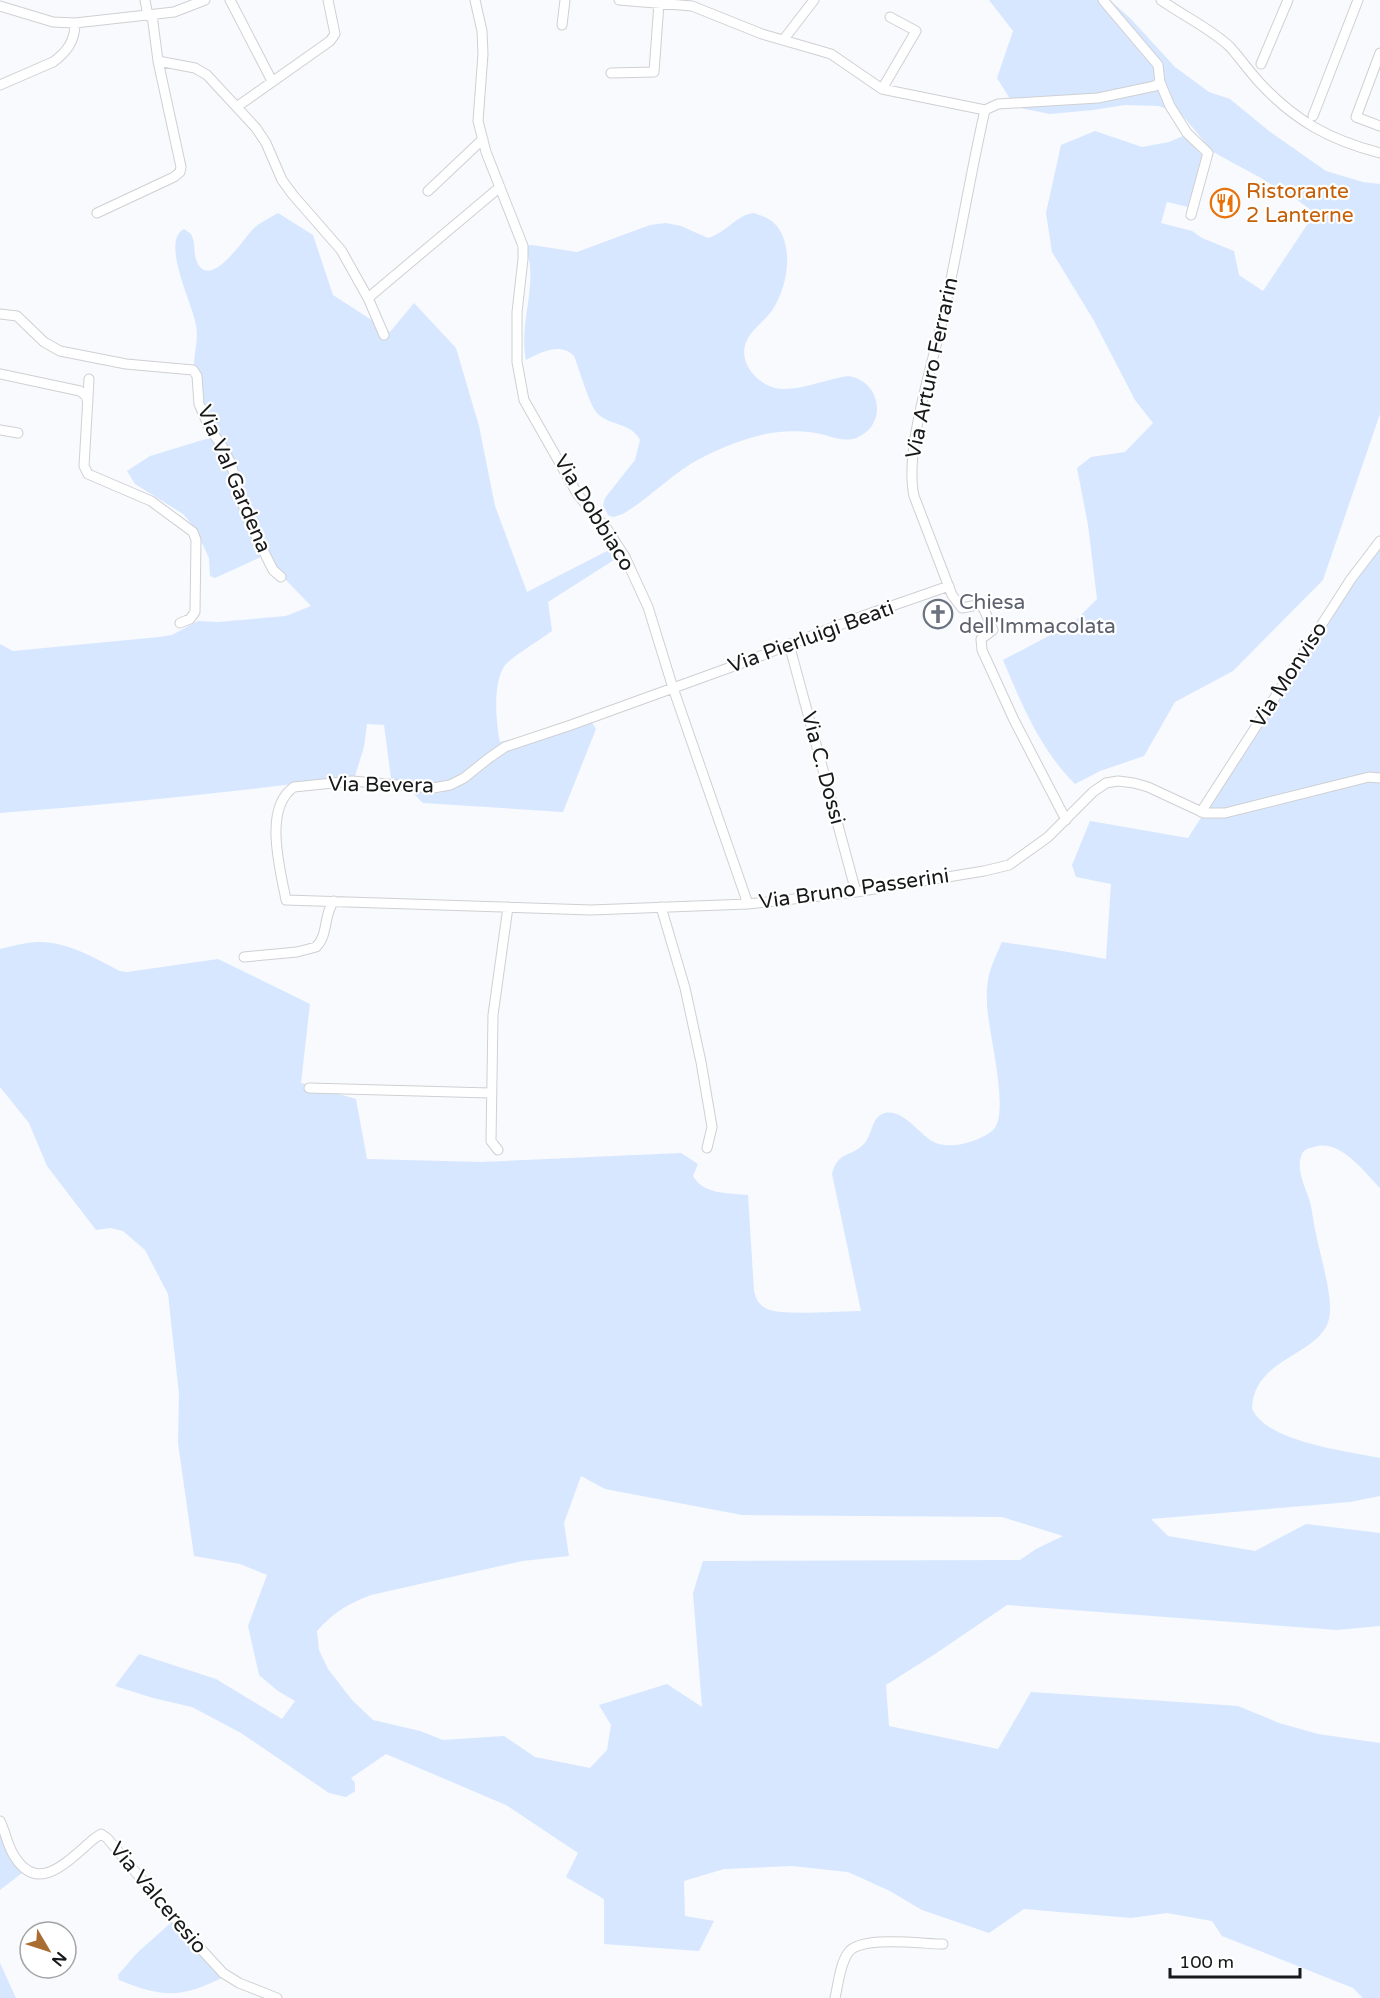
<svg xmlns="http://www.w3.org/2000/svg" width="1380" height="1998" viewBox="0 0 1380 1998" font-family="'Varela Round',sans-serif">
<rect width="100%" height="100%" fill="#f8fafd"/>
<path fill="#d7e7ff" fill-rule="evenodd" d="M989,0H1110L1131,19L1175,67L1209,92L1230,99L1269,131L1326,171L1363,182L1380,184V414L1323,580L1233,671L1175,702L1144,756L1100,771L1075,784C1040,749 1022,705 1003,660L1073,623L1097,599L1088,525L1077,468L1091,457L1125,452L1153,423L1135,400L1093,319L1052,252L1046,213L1061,145L1095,131L1142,147L1169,142L1183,136L1203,156L1188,207L1167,202L1161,223L1192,231L1202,238L1234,251L1239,275L1263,291L1315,213L1278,186L1276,188L1261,178L1213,152L1183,116L1159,106L1125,105L1093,110L1050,114L1015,107L997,78L1013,31Z
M278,213L313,235L333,295L390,332L414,303L456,348L479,426L495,506L527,592L609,550L617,558L548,602L552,631C540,640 516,654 506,664C492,680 496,723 500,742L585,720L591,721L596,729L563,812L423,803C410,791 410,784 391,778L384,725L367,724L364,747L355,776C237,792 119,804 0,813V644L13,651L159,637L172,635L198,621L218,622L286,616L311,606L263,556L215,578L210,576L209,558L195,528L183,514L135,484L127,471L150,456L216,436C207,416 196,393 194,371C193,355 199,340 196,325C193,305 160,241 184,229L191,234C196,243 193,253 197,262C211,292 246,235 254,228C261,222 270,218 278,213Z
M754,213C761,216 768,217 774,223C795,244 788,286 773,309C766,320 753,328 747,340C736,363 759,387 781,389C803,390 826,379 848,376C882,381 888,426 856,438C843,443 829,435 816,433C804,431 791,431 779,432C753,434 712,451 689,465C666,480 646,500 623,514L613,517L608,515L603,505L605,498L635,460L640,440C631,422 609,426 597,413C589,404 579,368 574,356C561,342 541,352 526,360C518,321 540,283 525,246L532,245L577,252L650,225L666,223L681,226L708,238C726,233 736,215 754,213Z
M1380,541V1188C1364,1172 1340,1138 1314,1147C1310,1148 1304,1149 1302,1154C1295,1169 1306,1188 1310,1202C1313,1213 1313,1223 1316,1234C1320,1255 1334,1299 1329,1319C1320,1356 1254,1357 1252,1408C1265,1442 1347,1451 1380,1458V1496L1350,1502L1151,1519L1168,1536L1255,1551L1306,1524L1380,1533V1626L1337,1630L1007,1605L935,1654L886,1685L889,1726L998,1749L1031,1692L1238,1706L1279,1723L1318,1734L1380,1743V1998H1363L1353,1988L1222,1936L1212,1921L1167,1913L1131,1918L1024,1909L989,1933L922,1910L890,1891L848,1872L792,1866L724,1869L684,1881L685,1916L714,1921L699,1951L604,1944V1899L566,1877L578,1853L506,1805L386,1754L351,1778L355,1783V1791L346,1797L329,1793L241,1733L192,1707L153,1698L115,1686L139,1654L216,1679L282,1719L295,1701L278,1691L259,1675L248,1626L267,1575L240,1564L194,1556L178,1443L179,1394L168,1294L145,1250L123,1231L111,1228L96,1230L47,1166L29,1123L0,1087V949C12,946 24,943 37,942C66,941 95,958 120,971L127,972L218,959L310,1004L301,1083L356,1099L367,1159L481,1162L681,1153L698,1164L693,1176C704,1195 729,1193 748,1195L754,1291C756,1299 759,1305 767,1309C782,1316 841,1311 861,1311L832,1174C838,1151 849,1158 863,1145C872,1137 871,1119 882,1114C901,1106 918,1133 932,1141C948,1151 978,1142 992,1131C1012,1117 987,1028 987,1003C986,975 991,967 1002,942L1062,951L1106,959L1111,884L1076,877L1072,865L1090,821L1188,838L1375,545ZM581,1476L605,1489L742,1515L1002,1517L1063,1536L1036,1549L1020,1560L703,1561L693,1593L702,1707L667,1684L599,1705L611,1725L607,1750L590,1768L535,1757L504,1736L443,1740L420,1731L373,1720L352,1700L328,1669L319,1650L317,1631C334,1612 348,1604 371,1595L522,1561L569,1556L564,1523Z
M0,1831L22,1873L0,1890Z
M174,1920L224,1977C181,1998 163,1998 119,1980L118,1975L137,1953Z
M0,1963L16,1998H0Z"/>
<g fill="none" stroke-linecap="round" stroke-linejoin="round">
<g stroke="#cfd0d3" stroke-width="11">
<path id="street" d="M145,0L148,16
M230,0L272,81
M475,0L482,31L483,54L478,121L486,152L523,246V259L517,312V362L524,400L578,495L607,529L625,557L648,607L673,688L748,904
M619,0L692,6L762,34L831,54L882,89L985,110
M1161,0C1182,15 1213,30 1230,47C1240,58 1249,71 1259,82C1295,121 1330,140 1380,153
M0,6L53,22L75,23L174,12L205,0
M562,25L565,0
M784,39L814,0
M1380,53L1356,117L1380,126
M158,61L195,68L207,75L256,128L266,143L282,180L293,195L341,250L368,298L384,335
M1261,64L1288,0
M611,73L654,72L659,3
M1160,82L1170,106L1187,133L1208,153L1191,215
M0,85L53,62C67,52 75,41 75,23
M882,89L916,31L890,17
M238,106L330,41L335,34L328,0
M1313,116L1358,0
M428,191L483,139
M97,213L174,177L180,172L181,167L158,61L152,15
M368,298L500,187
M0,314L17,316L44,342L60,351L126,364L193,370L197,376L199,404L210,429L222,446L231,464L243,505L251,526L273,570L281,577
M0,374L80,391L86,396L88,403
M89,379L84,466L88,474L151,501L193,532L196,540L195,612L190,619L180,623
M0,430L18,433
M949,586L857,618L745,662L571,725L505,747L489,758L464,778L450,785L433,788L352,781L294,787C263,808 280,868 286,900L591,910L748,904L856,892L984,871L1009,865L1048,837L1093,792L1106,783L1118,781L1134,783L1148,787L1204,813H1225L1369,777L1380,778
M789,644L856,892
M1201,812L1351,579L1380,541
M1066,820L1014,720L982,650L981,639L993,630L983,607L977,605L962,608L952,595L914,496C904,452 932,366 942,321C958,251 969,180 985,110L998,104L1098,98L1155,86L1160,82L1158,65L1103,0
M661,907L685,988L701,1062L712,1127L707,1148
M244,957L297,952L316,947C329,934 323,915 334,901
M309,1088L490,1093
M498,1150L491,1141L493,1015L508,907
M0,1821C5,1831 7,1843 12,1852C37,1899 69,1859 95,1838L101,1834L107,1838L190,1937L223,1973L239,1983L277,1998
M835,1998C838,1985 840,1964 848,1953C860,1935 922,1944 943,1944"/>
</g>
<use href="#street" stroke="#fff" stroke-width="9"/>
</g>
<defs>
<g id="restaurant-ring" transform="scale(1.5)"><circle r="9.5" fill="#fff" stroke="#e8710a" stroke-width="1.5"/><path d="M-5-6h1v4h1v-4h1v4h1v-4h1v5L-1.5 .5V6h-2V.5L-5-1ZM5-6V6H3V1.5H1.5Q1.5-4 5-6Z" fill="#e8710a"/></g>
<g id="church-ring" transform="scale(1.5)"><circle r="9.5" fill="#fff" stroke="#6b7280" stroke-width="1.5"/><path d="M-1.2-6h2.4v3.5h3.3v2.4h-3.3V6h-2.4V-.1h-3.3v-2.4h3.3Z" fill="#6b7280"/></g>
</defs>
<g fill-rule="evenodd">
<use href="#restaurant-ring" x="1225" y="203"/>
<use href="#church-ring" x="938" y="614"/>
</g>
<g text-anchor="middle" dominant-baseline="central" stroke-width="4.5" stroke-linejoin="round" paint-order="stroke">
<g font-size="21" fill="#c56008" stroke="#fff" text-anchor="start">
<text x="1246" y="191">Ristorante<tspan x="1246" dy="24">2 Lanterne</tspan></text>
</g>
<g font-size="21" fill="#171819" stroke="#fff">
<text transform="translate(932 368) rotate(-78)">Via Arturo Ferrarin</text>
<text transform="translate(234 479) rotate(67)">Via Val Gardena</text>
<text transform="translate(594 513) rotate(58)">Via Dobbiaco</text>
<text transform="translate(811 637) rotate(-20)">Via Pierluigi Beati</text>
<text transform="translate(1289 675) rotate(-57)">Via Monviso</text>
<text transform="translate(823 768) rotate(75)">Via C. Dossi</text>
<text transform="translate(381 785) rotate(1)">Via Bevera</text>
<text transform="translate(854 889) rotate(-8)">Via Bruno Passerini</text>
<text transform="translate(158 1898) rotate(50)">Via Valceresio</text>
</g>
<g font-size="21" fill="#5b616d" stroke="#fff" text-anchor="start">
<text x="959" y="602">Chiesa<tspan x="959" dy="24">dell'Immacolata</tspan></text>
</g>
</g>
<g transform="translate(48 1950) rotate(129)"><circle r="28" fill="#ffffff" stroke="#a2a3a3" stroke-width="1.5"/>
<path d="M0-4.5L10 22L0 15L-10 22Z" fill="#aa6d31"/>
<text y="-9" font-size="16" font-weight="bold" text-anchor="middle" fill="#171819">N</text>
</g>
<path d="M1170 1968v9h130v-9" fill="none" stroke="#171819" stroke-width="3"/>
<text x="1179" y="1968" font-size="18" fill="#171819" stroke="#ffffff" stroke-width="4.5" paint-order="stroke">100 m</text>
</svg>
